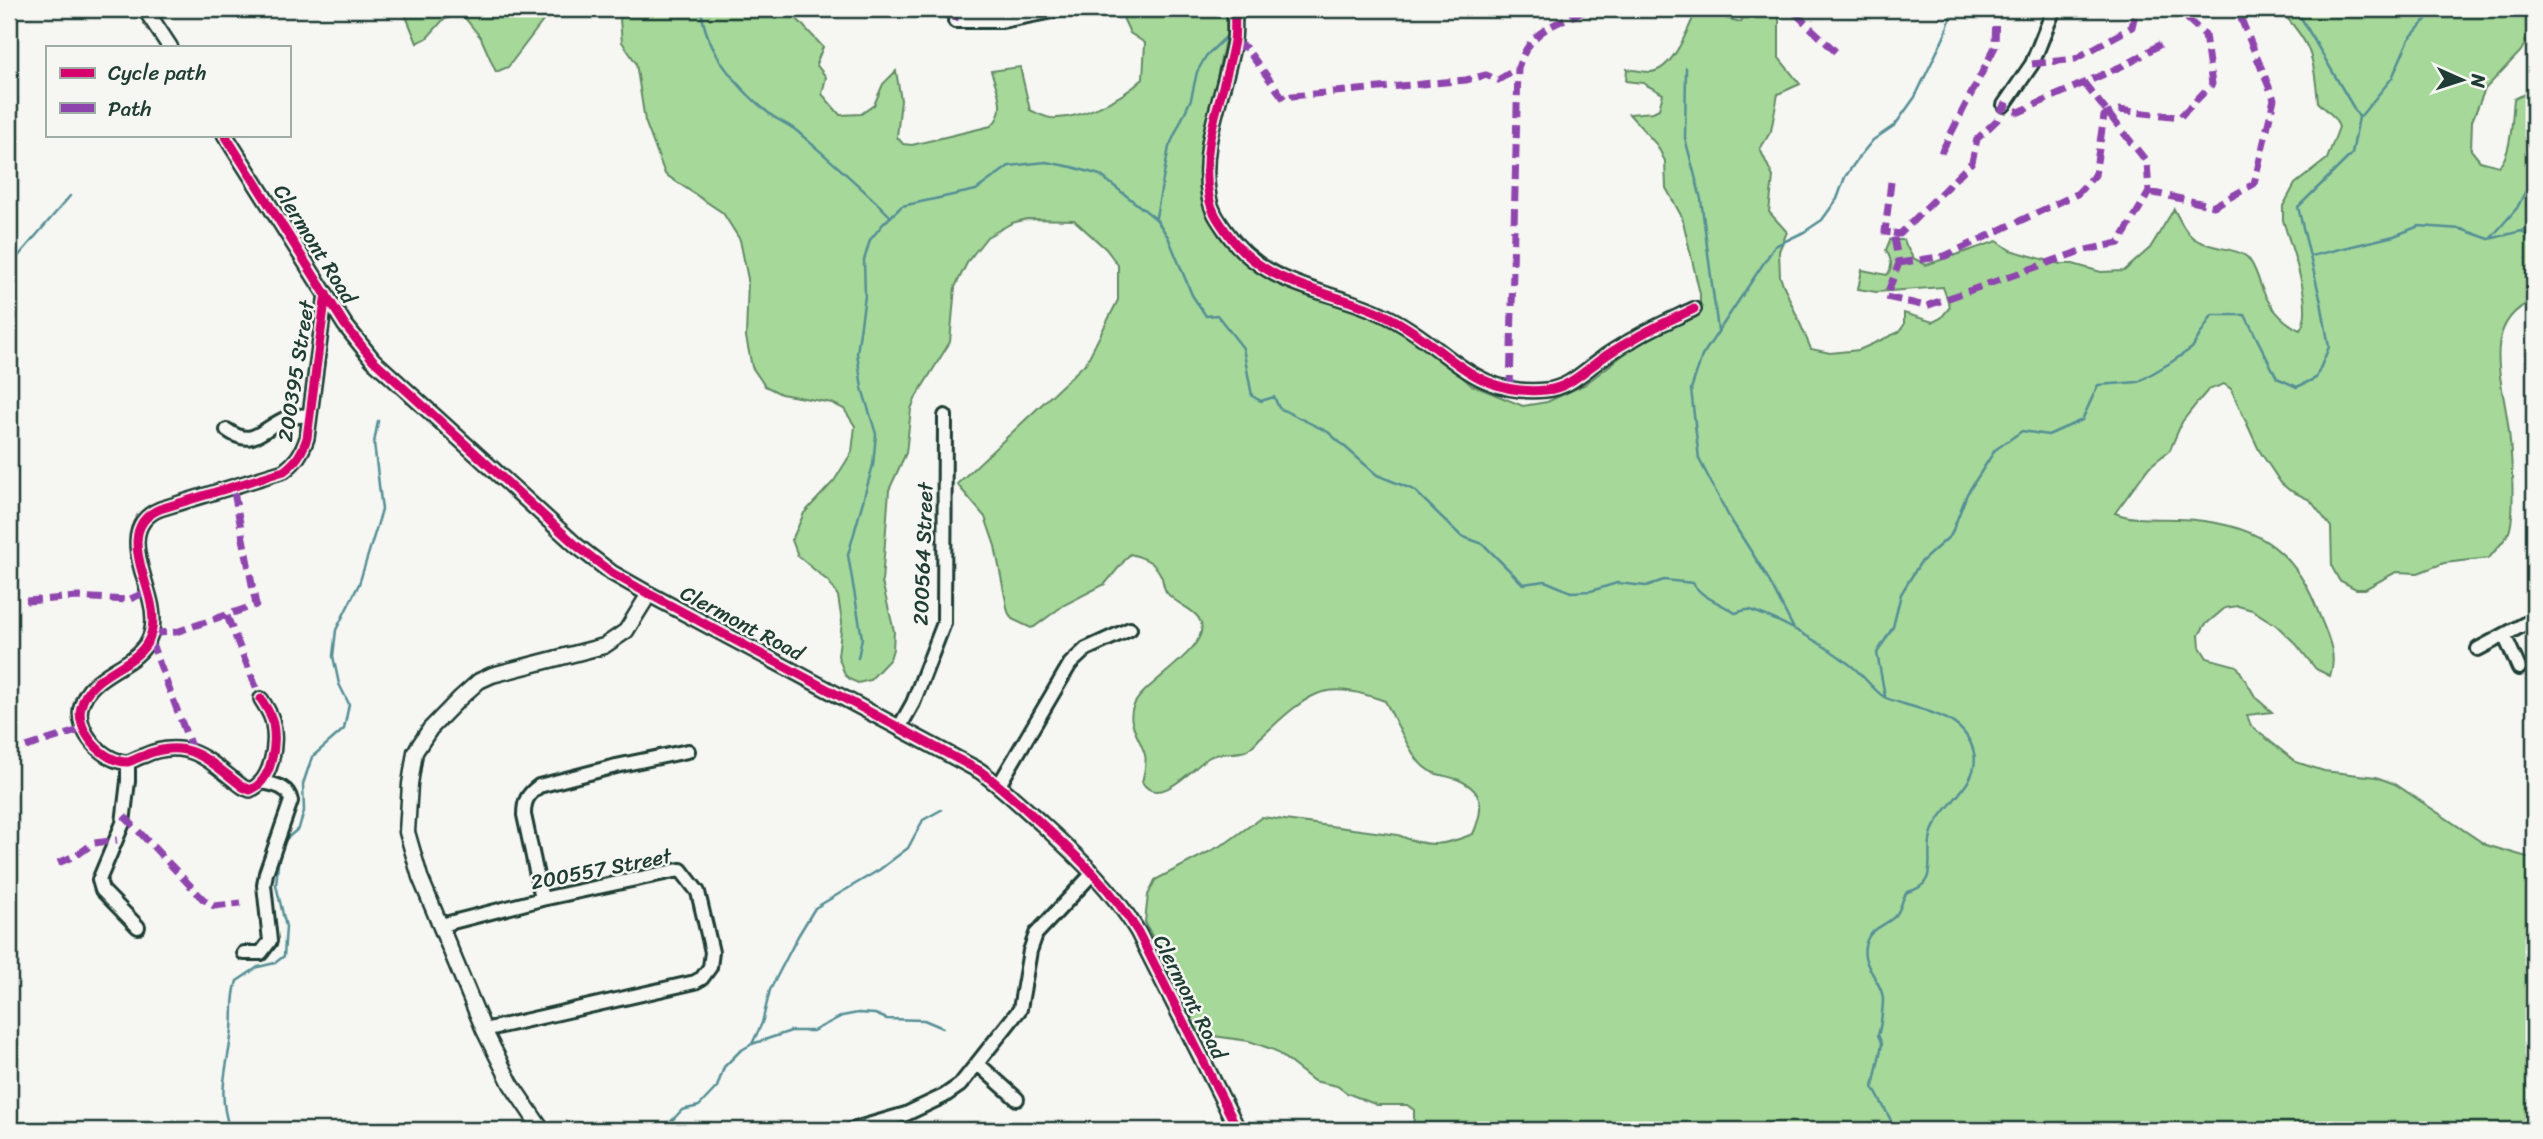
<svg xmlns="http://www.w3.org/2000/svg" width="2543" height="1139" viewBox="0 0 2543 1139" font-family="Sriracha,sans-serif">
<rect width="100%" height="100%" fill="#f6f6f2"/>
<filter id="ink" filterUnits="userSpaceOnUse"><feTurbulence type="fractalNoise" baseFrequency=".0143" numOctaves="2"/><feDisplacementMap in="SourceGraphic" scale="14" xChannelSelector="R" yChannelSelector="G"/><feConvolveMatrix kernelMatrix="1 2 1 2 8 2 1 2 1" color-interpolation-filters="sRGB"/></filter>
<g filter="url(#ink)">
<path fill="#a6d899" stroke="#628a66" stroke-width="2" d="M403,9H552L508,67L496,72L481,38L461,13L443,20L427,38L417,43Z
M623,9H793L797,19L823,47L816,64L826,77L822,94L840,115L861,114L874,105L883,84L896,71L901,100L897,137L903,144L912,145L991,126C1008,111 997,90 991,71L1020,67L1030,110C1037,113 1044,117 1051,118C1080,120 1123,98 1143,79L1145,43L1130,33L1119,9H1167L1185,18L1200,9H1226V35L1214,92L1205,158L1206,208L1222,239L1239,256L1275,281L1347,304L1395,326L1434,351L1471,385L1523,406L1547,402L1584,385L1631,349L1700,310V294L1682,217L1666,188L1665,161L1657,145L1629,114L1653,112L1659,109L1663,94L1643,83L1626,81L1627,69C1634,70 1643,72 1650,72C1673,71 1688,29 1696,11L1741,22L1745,9H1779V58L1800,84L1778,94L1771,131L1760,149L1773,177L1769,212L1787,232L1779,251L1780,277L1811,349L1830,353L1859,350L1899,332L1904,325V313L1933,322L1941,318L1950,307L1943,287L1876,292L1858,289L1862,270L1887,275C1894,267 1891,258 1886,250L1890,240H1903L1913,258L1926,265L1997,241L2010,250L2060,264H2073L2101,272L2124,271L2150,248L2174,209C2190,241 2192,241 2226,249C2234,251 2241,252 2247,257C2255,265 2257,276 2261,286C2268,305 2282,322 2300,330C2316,309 2290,245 2283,220V206L2295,184L2327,159L2339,127L2335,118L2318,102C2313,55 2312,44 2279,9H2534V26L2521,51L2485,89L2472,121L2471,150L2480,161L2499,166C2512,155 2512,116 2514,99L2534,90V300C2480,323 2502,378 2508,424C2511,445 2516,514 2509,532C2505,541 2495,550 2489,558L2444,563L2418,573L2396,572L2365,589H2356L2339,580L2332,567L2331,527L2310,500L2289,490L2281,483L2259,450L2231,389L2224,384L2208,390L2197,403L2182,422L2170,450L2149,467L2115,513C2134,521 2158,518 2179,519C2251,522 2293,544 2319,614C2327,635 2338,654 2330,676L2316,669L2296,644L2276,625L2252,610L2238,606L2225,608L2205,625L2199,635L2200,647L2207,658L2237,666L2256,698L2272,712L2247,715L2251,726L2296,762L2324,771L2376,777L2395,784L2486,845L2534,859V972L2528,1001L2534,1015V1117L2527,1130H1411L1414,1119V1110L1407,1105H1377L1347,1093L1337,1086L1314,1081L1274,1050L1249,1041L1199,1034L1145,922L1148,895L1155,880L1226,843L1262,817L1398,835C1428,848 1443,846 1473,834C1483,811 1486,792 1459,780C1447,775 1434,776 1424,767C1411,756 1394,717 1385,701C1365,694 1338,685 1317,694C1296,703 1278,722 1261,737C1257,741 1251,749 1245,751C1233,755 1218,751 1208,758C1192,768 1159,809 1142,782C1144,774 1147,763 1145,755C1141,739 1125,722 1134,705C1144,681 1221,644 1197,616C1189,607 1175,603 1167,593C1164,590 1163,582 1162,578C1156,562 1145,558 1130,554L1105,584L1064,605L1034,627L1031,628L1012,619L1008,612L995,546L985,517L957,484L1086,363L1118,300V265L1106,249L1074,220L1027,219L1012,223L987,237L968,261L955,287L950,342L916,397L911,409L906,453L889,490L882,582L894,631L893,649L890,659L870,680L858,683L851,680L845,675L838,656L842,622L838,596L829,582L798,556L792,540L804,513L834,481L852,452L855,426L844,409L832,403L781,394L765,386L752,367L746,337L748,279L740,240L723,213L665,174L645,121L636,63L622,42L620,20Z"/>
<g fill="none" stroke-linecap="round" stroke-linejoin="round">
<path stroke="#548f95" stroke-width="2.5" d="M701,9C706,52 738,89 771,115C779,121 790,125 798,132C829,159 861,186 890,216
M1241,24L1248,9
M1686,68L1685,138L1701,199L1718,331
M2360,117L2392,78L2409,39L2435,9
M1156,217L1169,147L1191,99L1197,72L1206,56L1230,33
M2522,231L2534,242
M2491,238L2517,208L2534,175
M2311,256L2394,236L2419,226L2461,229L2489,239L2522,231L2534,225
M9,267L70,196
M1794,629L1766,575L1728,515L1699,459L1691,389L1702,356L1775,246L1804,232L1822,220L1837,199L1845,177L1859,157L1873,140L1895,125L1915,97L1945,35L1953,9
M858,658L862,638L848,555L873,465L876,434L862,388L857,353L865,296L864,260L870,240L883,224L902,206L976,190L1009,166L1046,162L1072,167L1100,175L1156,219L1168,237L1192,295L1206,316L1217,315L1243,348L1252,396L1261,401L1274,397L1279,408L1328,432L1377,475L1414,490L1461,536L1483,544L1523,584L1545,581L1571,592L1591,591L1617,583L1646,586L1664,580L1693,583C1701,598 1722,603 1735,613C1740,612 1746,609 1750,610C1781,620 1824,644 1849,664C1862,673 1871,688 1884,697C1890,700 1898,702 1904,704C1933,713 1966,719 1974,753C1981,785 1939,806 1931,835C1925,859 1940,885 1907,892C1901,900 1902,909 1895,916C1888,924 1875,927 1869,936C1854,962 1881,977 1883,998C1883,1006 1881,1027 1878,1035L1882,1044L1873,1087L1893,1124C1907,1126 1917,1121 1929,1130
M1885,696L1877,653L1893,627L1901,594L1920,563L1951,535L1967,494L1995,450L2022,431L2048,435L2082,420L2098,385L2138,382L2170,363L2192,348L2212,315H2245L2277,378L2297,387L2316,378L2329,347L2321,302L2298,207L2352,154L2359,117L2296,9
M752,1044L791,1031H813L842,1016L858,1013L875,1014L887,1019L924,1020L943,1028
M230,1130C216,1090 228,1068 232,1029C234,1011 231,999 237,981L258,967L275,963L284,956L286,927L276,885L278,864L284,841L299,828L304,811L303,784L312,757L344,729L349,704L339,684L333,656L336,630L359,584L382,510L374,443L378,421
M663,1130L682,1110L699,1106L717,1087L724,1067L740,1051L752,1044L762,1023L770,990L798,936L815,908L879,870L908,848L923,820L941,810"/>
<g stroke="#1f3d34" stroke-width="18">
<path id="minor" d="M1235,9C1234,21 1236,34 1233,46C1224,95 1199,145 1209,197C1211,210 1218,220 1225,230C1268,293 1337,288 1396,321C1450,351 1476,397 1546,390C1568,388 1582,373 1600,360C1610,352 1621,346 1632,340C1651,328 1673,319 1694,309
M955,21H1002L1063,9
M2004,105L2032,64L2054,9
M227,430C252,448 260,431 282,420C290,416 300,416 309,415
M2505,637L2519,668
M2478,649L2534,619
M261,699C266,707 272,715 273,724C277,745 272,781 250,790L243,787C226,775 206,754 185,750C170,747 156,750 143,756C139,757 132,761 128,762C104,763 75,731 81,707C92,660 169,671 150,599C143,570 120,525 160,509L284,471C296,462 302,453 307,438L326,293
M899,728L913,703L944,623L945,416
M128,762V781L123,823L99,880L102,890L138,927
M999,785L1070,664L1086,649L1130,629
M542,899L524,815C524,801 527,795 539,786L616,766L688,751
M441,925L542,899L674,871L681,870L698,892L712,952L710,967L702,978L695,982L484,1030
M244,953H261L270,941L264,885L266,873L291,801C288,786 275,785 262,782
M978,1064L1017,1099
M851,1130L906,1114L944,1096L960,1085L1020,1009L1030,951L1036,934L1093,873"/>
</g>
<g stroke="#1f3d34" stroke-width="19">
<path id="tertiary" d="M145,9L170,47
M225,135L345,325L373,360L577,546L612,573L649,594L980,771C1002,787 1021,805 1042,824C1078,857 1113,890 1138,932L1238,1130
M542,1130L511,1084L484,1030L420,877L407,832L410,784L415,752L430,729L459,699L479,681L492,675L604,646L626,631L649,594"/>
</g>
<use href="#minor" stroke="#f6f6f2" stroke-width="12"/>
<use href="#tertiary" stroke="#f6f6f2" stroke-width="14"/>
<path stroke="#8e44ad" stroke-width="7" stroke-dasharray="14 7" stroke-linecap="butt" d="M955,9V21
M1795,13L1836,52
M1233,48L1242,46L1246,48L1284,99L1292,96L1466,80L1486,75L1498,80L1518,68
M2032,64L2075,59L2132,27L2136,9
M1941,153L1995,47L1996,9
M1891,182L1885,232L1893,233L1899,263L1886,297L1926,306L2081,251L2119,243L2149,192L2147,162L2084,83
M2149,192L2214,206L2254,184L2274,99L2237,9
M1893,233L1900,234L1972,162L1977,139L1997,120L2004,105L2019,112L2131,62L2164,42
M1899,263L1945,256L2077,194L2095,175L2104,116L2118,110L2180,117L2212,84L2205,35L2177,9
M1510,390L1518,68C1531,28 1553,26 1588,9
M26,601L78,597L128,600L148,591
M227,616L261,699
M152,633L176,632L256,605L233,487
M147,643L154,649L193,752
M26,747L83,729
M124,816L203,899L214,906L241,903
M58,863L77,855L94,843L117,840"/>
<g stroke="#f6f6f2" stroke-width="13">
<path id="cycleway" d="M1235,9C1234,21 1236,34 1233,46C1224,95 1199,145 1209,197C1211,210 1218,220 1225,230C1268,293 1337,288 1396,321C1450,351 1476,397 1546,390C1568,388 1582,373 1600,360C1610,352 1621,346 1632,340C1651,328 1673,319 1694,309
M225,135L345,325L373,360L577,546L612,573L649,594L980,771C1002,787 1021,805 1042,824C1078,857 1113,890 1138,932L1238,1130
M261,699C266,707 272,715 273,724C277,745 272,781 250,790L243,787C226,775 206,754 185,750C170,747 156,750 143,756C139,757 132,761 128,762C104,763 75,731 81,707C92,660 169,671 150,599C143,570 120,525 160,509L284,471C296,462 302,453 307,438L326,293"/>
</g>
<use href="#cycleway" stroke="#d6006c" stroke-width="9"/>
</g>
</g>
<g text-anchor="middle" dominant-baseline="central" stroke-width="5" stroke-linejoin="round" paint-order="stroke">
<g font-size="21" fill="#1f3d34" stroke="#f6f6f2">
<text transform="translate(315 244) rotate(58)">Clermont Road</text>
<text transform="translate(296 371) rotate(-81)">200395 Street</text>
<text transform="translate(923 554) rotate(-88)">200564 Street</text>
<text transform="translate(742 623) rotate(28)">Clermont Road</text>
<text transform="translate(601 869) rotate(-11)">200557 Street</text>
<text transform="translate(1190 997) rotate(63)">Clermont Road</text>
</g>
</g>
<rect width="2543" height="1139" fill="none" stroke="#f6f6f2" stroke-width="35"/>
<rect x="18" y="18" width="2508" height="1104" fill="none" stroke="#1f3d34" stroke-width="2.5" filter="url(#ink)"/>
<rect x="46" y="46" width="245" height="91" fill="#f6f6f2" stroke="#a0aca6" stroke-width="2"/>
<rect x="60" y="68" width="35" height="10" fill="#d6006c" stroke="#a0aca6" stroke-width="2"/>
<text x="108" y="80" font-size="21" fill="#1f3d34">Cycle path</text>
<rect x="60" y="103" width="35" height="10" fill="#8e44ad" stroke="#a0aca6" stroke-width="2"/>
<text x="108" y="116" font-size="21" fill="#1f3d34">Path</text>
<g transform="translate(2462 80) rotate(93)" stroke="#f6f6f2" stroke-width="5" paint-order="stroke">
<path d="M0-5L12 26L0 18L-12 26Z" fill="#1f3d34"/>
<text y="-10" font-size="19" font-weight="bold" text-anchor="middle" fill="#1f3d34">N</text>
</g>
</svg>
